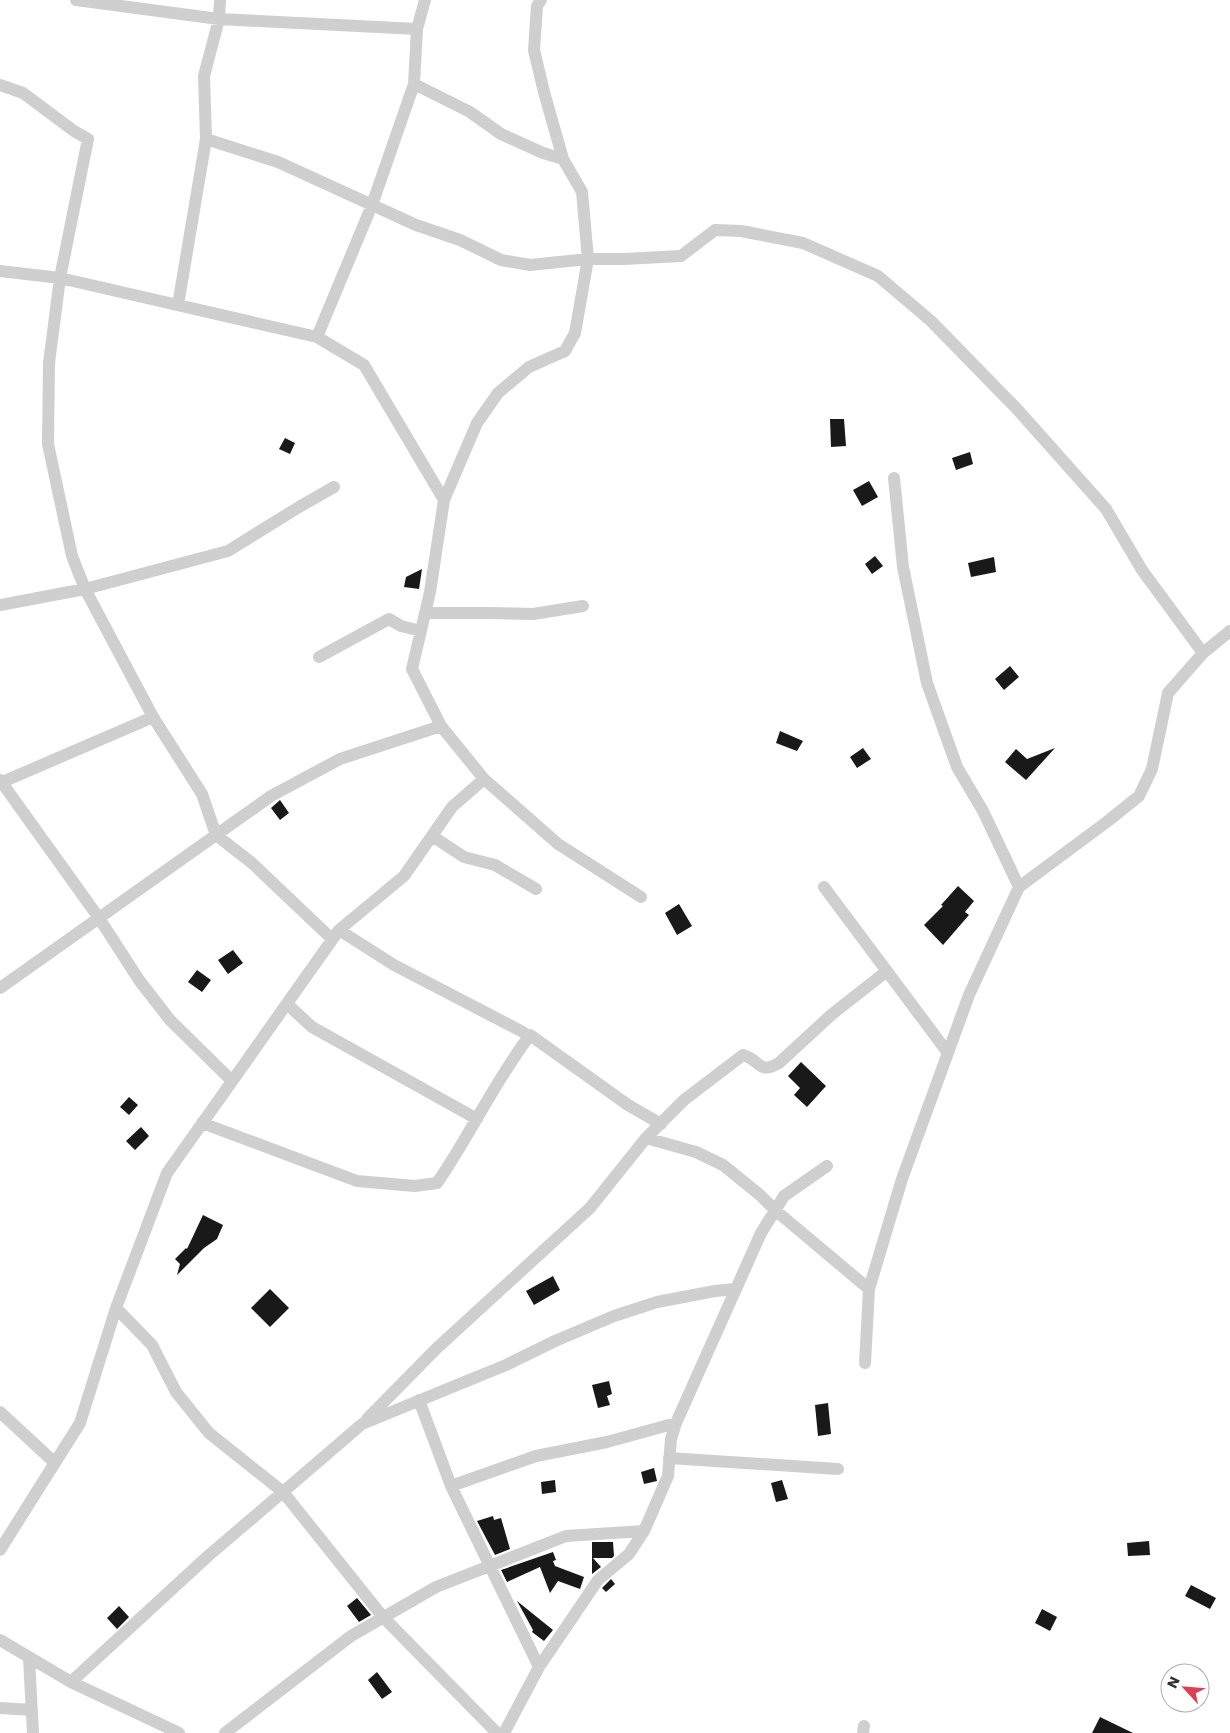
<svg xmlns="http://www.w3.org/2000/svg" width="1230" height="1733" viewBox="0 0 1230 1733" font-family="Poppins,sans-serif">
<rect width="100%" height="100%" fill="#fff"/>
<path fill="#191919" d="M830,419H844L846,446L831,447Z
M285,438L295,443L290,454L279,449Z
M970,452L973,464L956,470L952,458Z
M869,481L878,497L862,506L853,490Z
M875,556L883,566L872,574L865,564Z
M994,557L996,572L971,577L968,563Z
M422,569L419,589L404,587L406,577Z
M1010,666L1019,677L1004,690L995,679Z
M780,731L803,741L797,751L776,743Z
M863,748L871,759L857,768L850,757Z
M1055,748L1026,780L1005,762L1016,749L1027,759Z
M280,800L289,813L280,820L271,808Z
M958,886L974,901L965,912L969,915L943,945L924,925L943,906L941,905Z
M679,904L692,926L677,935L665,913Z
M233,950L243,963L228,974L218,960Z
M197,970L211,980L202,992L188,982Z
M801,1062L826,1086L807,1107L794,1095L800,1088L788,1076Z
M129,1097L138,1105L129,1115L120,1107Z
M141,1127L149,1136L135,1150L126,1141Z
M203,1215L223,1225L217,1239L204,1248L177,1275L180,1264L175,1259L186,1248L187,1249Z
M553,1276L560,1290L534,1305L526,1291Z
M270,1289L289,1308L270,1327L251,1308Z
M609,1381L612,1394L607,1396L610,1405L598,1408L592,1385Z
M828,1403L831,1434L818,1436L815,1405Z
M654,1468L657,1481L644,1484L641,1472Z
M555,1480L556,1492L542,1494L541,1482Z
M782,1480L788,1499L776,1502L771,1483Z
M493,1516L494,1520L501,1518L510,1549L495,1555L477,1521Z
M1149,1541L1150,1555L1128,1556L1127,1543Z
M592,1542H613L614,1556L612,1558H593L601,1567L592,1574Z
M553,1552L556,1560L553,1561L555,1566L584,1577L580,1589L558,1581L550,1593L540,1567L507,1582L501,1570Z
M611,1579L615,1584L606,1592L602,1588Z
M1191,1585L1216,1598L1210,1609L1185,1596Z
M357,1598L371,1615L359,1622L347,1606Z
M517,1601L553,1630L544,1641L532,1632L533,1630Z
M119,1606L129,1617L117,1629L107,1618Z
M1042,1609L1057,1617L1050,1631L1035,1623Z
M377,1672L392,1692L382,1699L368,1680Z
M1100,1717L1133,1733H1092Z"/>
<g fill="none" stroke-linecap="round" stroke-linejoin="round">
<path stroke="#cfcfcf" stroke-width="12" d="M76,0L219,19L417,29
M414,84L470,112L501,134L543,153L563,159
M0,85L23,93L74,131L88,139L60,278L49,363L48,444L72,556L85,589L153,717L202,794L216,835L252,863L332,939
M206,139L278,162L416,225L460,240L501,260L530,265L588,259H624L681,256L715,230L741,231L803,243L878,276L931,321L1017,409L1106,509L1142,570L1203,653
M0,271L60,278L317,337L364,365L444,500L430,592L412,669L441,726L484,779L452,807L404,876L339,930L167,1173L116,1308L80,1423L0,1550
M178,305L206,139L204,76L219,19L220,0
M317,337L372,205L414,84L417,29L425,0
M894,478L903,567L927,683L957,767L983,811L1019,887
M444,500L477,423L498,393L529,367L565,351L575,333L588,259L582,192L563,159L544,92L534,50L537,6L541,0
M0,605L85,589L228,551L299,507L334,487
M425,613H493L533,614L583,606
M319,657L389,619L401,626L421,631
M484,779L558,844L641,897
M0,780L99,918L139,980L170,1020L232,1081
M0,783L153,717
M432,836L464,857L495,865L536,889
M824,887L948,1053
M339,930L394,965L523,1032
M0,988L271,796L340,759L441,726
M287,1004L312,1027L477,1119
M202,1123L357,1181L415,1186L437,1183C470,1135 495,1081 530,1035L628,1105L661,1124
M646,1138L696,1152L723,1165L760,1195L775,1210L869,1289
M116,1308L152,1345L176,1392L209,1433L283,1492L362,1424L506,1365L555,1341L614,1316L657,1302L715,1291L735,1289
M865,1363L869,1289L902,1179L969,995L1019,887L1108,821L1139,796L1152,769L1168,693L1203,653L1230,631
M419,1400L451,1486L539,1667
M0,1412L55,1463
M367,1419L437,1348L590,1208L646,1138L684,1100L743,1055C761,1060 758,1075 779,1063L831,1015L887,971
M669,1458L838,1469
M451,1486L536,1456L607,1442L676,1423
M0,1640L71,1682L179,1733
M29,1658L33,1733
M71,1682L208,1556L283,1492L383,1617L497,1733
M0,1708L32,1710
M225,1733L351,1636L436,1587L566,1536L644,1531
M504,1733L539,1667L598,1580L629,1554L644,1531L668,1476L671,1439L676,1423L761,1233L784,1196L827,1166
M863,1733L864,1726"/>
</g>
<g transform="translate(1185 1688) rotate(296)"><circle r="24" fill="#ffffff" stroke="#adadad"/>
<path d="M0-4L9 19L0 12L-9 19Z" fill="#dd4055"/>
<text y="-8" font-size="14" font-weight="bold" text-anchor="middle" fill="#323232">N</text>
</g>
</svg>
